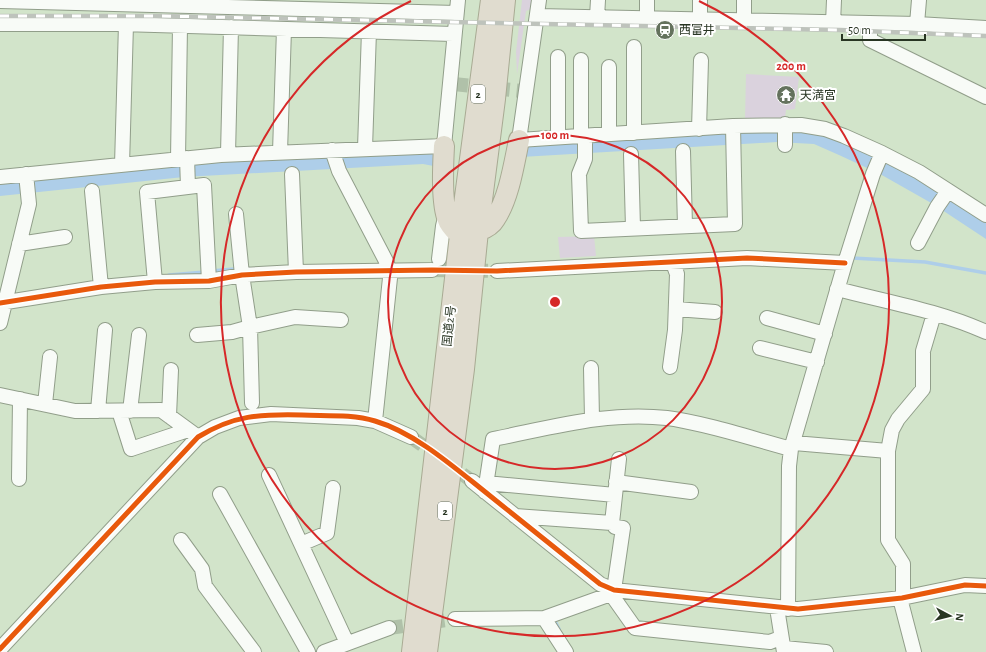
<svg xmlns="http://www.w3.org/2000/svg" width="986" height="652" viewBox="0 0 986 652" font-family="'Alegreya Sans','Noto Sans JP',sans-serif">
<rect width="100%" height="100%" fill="#d2e4ca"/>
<path fill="#dad2dd" d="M522,0H532L531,9L526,11L517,74L516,52Z
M746,74L799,77L795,109L786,110L785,118L745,120Z
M594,236L596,256L560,258L558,237Z"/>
<path fill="#aecee9" d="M780,129L815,133L841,142L887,163L939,191L986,222V239L933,204L880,174L839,155L814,144L777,142L521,157L527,144Z
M437,152L439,167L423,164L184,177L0,196V184L182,165L324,156Z"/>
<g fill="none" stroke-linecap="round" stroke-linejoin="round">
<path stroke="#aecee9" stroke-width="3.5" d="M852,258L925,262L986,273
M211,271L234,269
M169,275L205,272
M555,621L559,629"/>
<path stroke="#b0c1a9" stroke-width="14" stroke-dasharray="14 7" stroke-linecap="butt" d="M454,84L522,91
M432,270L497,271
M411,437L472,481
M389,628L455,619"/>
<g stroke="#919e8a" stroke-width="16">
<path id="minor" d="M539,0L519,140L733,126L801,125L825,129L844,136L882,153L919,172L986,215
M0,1L456,13
M537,16L917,24L986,28
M597,17L598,0
M647,18V0
M700,20V0
M744,21V0
M833,23L834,0
M870,23V40L986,97
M0,24H121L453,34
M917,24L919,0
M558,57V137
M581,60V136
M699,129L701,60
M634,133V47
M609,134V67
M585,136V159L579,174L581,231L735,224L733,126
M785,145V124
M365,148L369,31
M332,150L339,171L387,263L390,278L375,421
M683,151L685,226
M280,152L284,29
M228,154L231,27
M631,154L633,228
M187,158L188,187
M178,159L180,26
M122,165L126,24
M292,174L296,272
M0,177L221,155L444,146L458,0
M92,191L101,287
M236,214L242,275L250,327L295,317L341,320
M918,243L937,207L948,191
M19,244L65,237
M439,259L443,226L446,214
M497,271L747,258L845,263
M155,282L147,192L204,185L209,281
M837,289C887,302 940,311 986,332
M0,303L101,287L155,282L209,281L242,275L296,272L432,270
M676,309L715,312
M767,318L825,334
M0,323L29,204L26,174
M197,335L232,332L250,327L252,403
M760,348L817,362
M670,367L675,330L677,274L673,263
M591,368L592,419
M0,395L75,411L161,410L198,437
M45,404L50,357
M98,411L105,330
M119,411L131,449L188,430
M130,411L139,335
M169,416L171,370
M794,443L888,451
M269,475L347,643
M19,479L20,399
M472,481L600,584L614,590L798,609L902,598L965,585L986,586
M616,482L691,492
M486,483L615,495
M485,492L493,439C550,428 608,411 667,418C706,423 753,439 791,449
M220,494L308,652
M515,516L612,523L619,459
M181,540L202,569L205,586L254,652
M301,544L327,533L333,488
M611,594L635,628L770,642L780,638
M777,608L784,652
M788,609L789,466L791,449L845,263L873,174L882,153
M544,618L566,652
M455,619L544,618L611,594L614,590L623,528L615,527
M784,648L826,652
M0,649L198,437L215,427L239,418L271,414L358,418L375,421L411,437
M324,652L389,628
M914,652L901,602L903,591V564L888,540V451L892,430L898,419L923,389V351L934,314"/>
</g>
<g stroke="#a8aa93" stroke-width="22">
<path id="highway" d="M444,146C443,165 441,203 448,220C450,226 456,231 460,235
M478,231C484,229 491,226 495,219C509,198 514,164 519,140
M412,652L460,235L491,0
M427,652L464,369L478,231L495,99L505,0"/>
</g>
<use href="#minor" stroke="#f8fbf7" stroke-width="14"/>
<use href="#highway" stroke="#e0dccf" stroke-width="20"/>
<g stroke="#bec3bc" stroke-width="4.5">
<path id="rail" d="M0,16H161L840,30L986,36"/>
</g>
<use href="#rail" stroke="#fff" stroke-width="3" stroke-dasharray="9" stroke-linecap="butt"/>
<g stroke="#fff" stroke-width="8">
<path id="cycleway" d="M0,303L101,287L155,282L209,281L242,275L296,272L432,270L497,271L747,258L845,263
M0,649L198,437C234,415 260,414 302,415C326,416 352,414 375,421C416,433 456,469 489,495C526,525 563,554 600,584L614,590L798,609L902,598L965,585L986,586"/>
</g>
<use href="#cycleway" stroke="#e8590c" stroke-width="5"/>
</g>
<g fill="none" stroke="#d62828" stroke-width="2">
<circle cx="555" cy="302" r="167"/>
<path d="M699 1A334 334 0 1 1 411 1"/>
</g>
<defs>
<g id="station-disc" transform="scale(1)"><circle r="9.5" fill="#64725d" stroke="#fff"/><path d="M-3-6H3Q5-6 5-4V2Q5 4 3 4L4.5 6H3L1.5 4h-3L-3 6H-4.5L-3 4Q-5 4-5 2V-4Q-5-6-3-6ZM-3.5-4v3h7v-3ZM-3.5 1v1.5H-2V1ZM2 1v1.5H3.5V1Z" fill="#fff"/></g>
<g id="temple-disc" transform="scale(1)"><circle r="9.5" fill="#64725d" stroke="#fff"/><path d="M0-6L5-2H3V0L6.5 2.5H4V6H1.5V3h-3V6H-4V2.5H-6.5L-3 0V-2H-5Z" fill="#fff"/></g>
</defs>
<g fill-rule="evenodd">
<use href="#station-disc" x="665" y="30"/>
<use href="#temple-disc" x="786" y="95"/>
</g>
<g text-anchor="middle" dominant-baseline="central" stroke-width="4" stroke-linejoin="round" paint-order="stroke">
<g fill="#fff" stroke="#687265" stroke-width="1">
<rect x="471" y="85" width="14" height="18" rx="3"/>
<rect x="438" y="502" width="14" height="18" rx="3"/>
</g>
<g font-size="11" font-weight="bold" fill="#283523">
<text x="478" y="94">2</text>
<text x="445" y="511">2</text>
</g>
<g font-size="12" fill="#283523" stroke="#fff" text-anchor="start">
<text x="679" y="30">西富井</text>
<text x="800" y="95">天満宮</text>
</g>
<g font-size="12" fill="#283523" stroke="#fff">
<text transform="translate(449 326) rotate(-84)">国道2号</text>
</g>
</g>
<circle cx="555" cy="302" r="6" fill="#d62828" stroke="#fff" stroke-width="2"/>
<g font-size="12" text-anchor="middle" font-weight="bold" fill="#d62828" stroke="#fff" stroke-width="4" stroke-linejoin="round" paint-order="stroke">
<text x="791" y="70">200 m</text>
<text x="555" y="139">100 m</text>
</g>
<g transform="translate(950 616) rotate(97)" stroke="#ffffff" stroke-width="3" paint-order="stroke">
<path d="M0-3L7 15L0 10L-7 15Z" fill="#283523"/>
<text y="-6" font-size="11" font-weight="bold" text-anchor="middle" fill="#283523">N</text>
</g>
<path d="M842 34v6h83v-6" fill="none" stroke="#283523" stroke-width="2"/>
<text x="848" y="34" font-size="12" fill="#283523" stroke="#ffffff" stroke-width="3" paint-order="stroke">50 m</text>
</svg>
